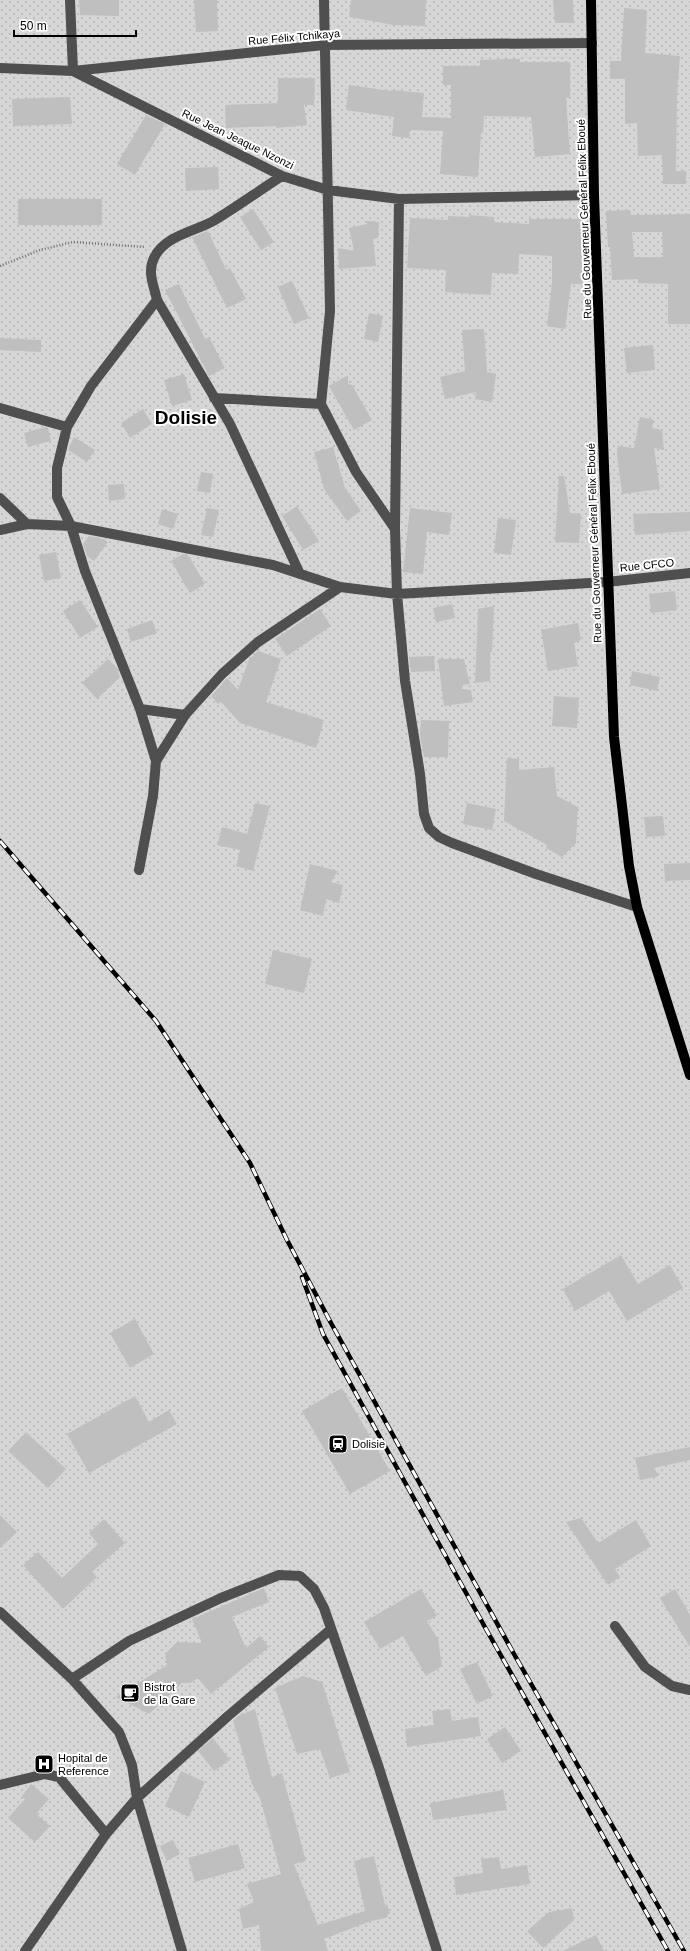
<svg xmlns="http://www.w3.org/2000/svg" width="690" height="1951" viewBox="0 0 690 1951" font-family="Helvetica,sans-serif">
<defs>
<pattern id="grass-dots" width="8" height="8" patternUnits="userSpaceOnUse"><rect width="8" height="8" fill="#d6d6d6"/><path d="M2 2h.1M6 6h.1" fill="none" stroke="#b6b6b6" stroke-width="1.8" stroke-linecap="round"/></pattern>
</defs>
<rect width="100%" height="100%" fill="#fff"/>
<path fill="url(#grass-dots)" d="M0,0H690V1951H0Z"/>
<path fill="#bfbfbf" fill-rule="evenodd" d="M79,0H119V16L80,15Z
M194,0H217L218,31L196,32Z
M351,0H426L425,26L394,25L349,17Z
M553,0H573L574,23H555Z
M624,8L647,10L645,53L680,56L677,95L676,171H686V184H663L662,155L638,156L637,123L625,124V79H610V61H621Z
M503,59H520V62H570V98H566L570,154L535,157L531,117L484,116L483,133H481L478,177L440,174L443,131L410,130L409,138L392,136L394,117L346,110L349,85L391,91V90L424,93L422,117L451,118V85H443V66H480V60Z
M278,78H315L314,105H304L307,125L276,128V126L226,128L225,105L278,103Z
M70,97L72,124L13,126L12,99Z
M146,115L165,124L135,175L117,164Z
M218,167L219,189L186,191L185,168Z
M18,199H102V225H18Z
M253,209L274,242L261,250L240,217Z
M630,210L631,215L690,214V324H668V284L638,283V279L612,280L610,247H608L606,211ZM632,232H662L663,257H634Z
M469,215L494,217V222L529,224V219H582L583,284H571L565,329L547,326L552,283V256L519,254L518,274L492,273L491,295L445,292L446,270L407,268L410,218L448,220V216L469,217Z
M367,221L379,222L378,238H373L376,266L339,269L338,248L354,251L349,228L367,224Z
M208,231L226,270L230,268L246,299L227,308L192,237Z
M292,281L309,318L294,324L278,287Z
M179,284L205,339L209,337L225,368L209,376L165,290Z
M369,313L383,316L378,342L364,339Z
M484,329L487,372L496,374L492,402L475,399L476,392L445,399L440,377L465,371L462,330Z
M0,338L41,340V352L0,350Z
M653,345L655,370L627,373L624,348Z
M184,374L192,400L172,406L164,380Z
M348,375V384L352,385L372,420L354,430L329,386Z
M143,409L152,424L130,438L121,423Z
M640,417L654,420L652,428L662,430L664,450L654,448L660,489L622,494L617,454L618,446L634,448Z
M45,427L48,428L51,441L28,447L24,433Z
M74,437L95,450L87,462L68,450Z
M333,447L345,488L361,511L347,521L324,489L314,452Z
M201,472L213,474L210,493L197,491Z
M559,476H564L570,513L581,514L579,543L555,542Z
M124,484L125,499L109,501L108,485Z
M297,506L319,541L303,550L282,516Z
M207,508L219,510L213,537L201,535Z
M410,508L452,513L449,535L427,532L423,574L403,572Z
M162,509L178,514L173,529L158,524Z
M690,512V531L635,535L633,514Z
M498,518L516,520L511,555L494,553Z
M89,536L104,539L108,542L94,561L87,556L83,544Z
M56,552L61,578L44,581L39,555Z
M183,554L188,555L205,584L190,593L171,561Z
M675,591L677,610L651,613L649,594Z
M80,600L98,627L80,638L63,611Z
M452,604L455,618L436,622L433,608Z
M494,606L492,653L490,652V681L475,683L478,609Z
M320,609L331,626L287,656L275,639Z
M152,620L157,633L131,642L127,629Z
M578,623L581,640L574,643L578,666L548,671L541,630Z
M258,651L281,659L266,702L324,720L316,748L240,723L221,702L218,704L211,696L227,678L238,690L249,659Z
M434,656L435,671L411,672L409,657Z
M108,659L117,668L120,677L97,699L82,683Z
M438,659H464L470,684L462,685V689L471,690L473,702L444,706Z
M632,671L660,677L657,691L630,685Z
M554,696L579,698L577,728L552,726Z
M421,720L449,721L448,757H424L420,735Z
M507,758L519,759V770L554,767L557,796L578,807L576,843L562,857L546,848L547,845L504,821Z
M255,803L270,806L253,871L236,866L240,850L217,845L222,827L247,834Z
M467,803L496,809L492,830L463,824Z
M663,816L665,836L646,837L644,817Z
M690,863V880L665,881L664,864Z
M310,864L338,871L331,882L343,885L339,903L326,899L323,916L300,910Z
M273,950L312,959L304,993L265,984Z
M621,1255L638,1284L670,1265L683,1288L627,1321L609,1291L575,1311L563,1289Z
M135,1319L154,1354L130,1368L110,1333Z
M342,1388L390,1471L350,1494L302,1411Z
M135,1396L149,1422L169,1410L177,1424L89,1473L67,1434Z
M26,1432L66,1469L48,1488L8,1451Z
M690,1447V1460L654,1468L659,1476L640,1480L635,1458Z
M0,1515L17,1532L0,1548Z
M581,1518L598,1543L636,1520L651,1546L615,1569L620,1577L608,1585L566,1522Z
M104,1519L125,1543L92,1572L97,1577L63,1609L23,1565L38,1552L62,1578L98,1544L89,1533Z
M264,1588L269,1602L232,1617L246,1648L260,1636L269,1647L211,1694L198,1678L190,1683H182L149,1714L116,1697L167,1665L165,1654L177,1642L202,1643L192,1619Z
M421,1589L437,1616L427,1621L438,1639L442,1666L426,1676L403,1636L380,1649L364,1622Z
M675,1589L690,1615V1647L660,1598Z
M477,1662L493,1696L477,1704L460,1669Z
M303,1676L322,1682L350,1772L330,1778L320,1749L297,1754L275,1688Z
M255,1709L272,1777L282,1773L306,1861L294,1864L318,1925L365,1911L354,1861L374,1856L385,1905L387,1904L390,1914H387L388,1917L368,1922L324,1939L328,1951H261L259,1925L243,1929L239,1909L254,1902L247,1884L281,1874L260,1798L252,1784L233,1721L238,1716Z
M450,1709L452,1721L478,1717L481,1736L407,1747L405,1729L434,1725L432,1711Z
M505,1727L521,1751L502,1763L487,1739Z
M213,1738L230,1760L214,1771L198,1751Z
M181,1771L205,1782L189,1817L165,1806Z
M31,1784L49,1799L36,1814L50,1826L35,1842L8,1818L25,1799L22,1796Z
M503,1790L507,1810L433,1820L430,1803Z
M173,1840L180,1854L167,1861L160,1846Z
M238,1844L245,1868L195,1882L188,1858Z
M499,1857L501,1869L527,1865L530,1884L456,1895L454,1877L483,1873L481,1859Z
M572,1908L574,1920L543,1948L527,1931L549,1912Z
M596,1935L604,1951H563Z"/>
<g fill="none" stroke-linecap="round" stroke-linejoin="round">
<g stroke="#dbdbdb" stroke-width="11">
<path id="major" d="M591,0L594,195L614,737L629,866L637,907L690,1075"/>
</g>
<path stroke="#717171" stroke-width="2.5" stroke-dasharray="1 2" stroke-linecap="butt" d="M0,266L40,250L73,242L145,247"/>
<path stroke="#4f4f4f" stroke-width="10" d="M70,0L73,71
M324,0L330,311L321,404L356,472L395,529
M0,68L73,71L324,45L592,43
M73,71L282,176L328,190L399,199L594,195
M399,199L395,529L397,594L405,681L420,774L424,814L429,828L439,837L452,843L536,874L637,907
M157,300L230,424L300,574
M214,398L321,404
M0,408L67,427
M0,498L27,524
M0,530L27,524L71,526L273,565L340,587
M140,709L185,715
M156,761L140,709L85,571L71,526L57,497V468L67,427L91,386L157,300C154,286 147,272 154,258C165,235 195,232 215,220C238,206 260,190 282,176
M139,870L153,796L156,761L185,715L222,674L258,642L340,587L397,594L607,582L690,573
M0,1612L72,1679L119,1732L132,1765L137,1798L182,1951
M615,1626L645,1667L672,1686L690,1690
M72,1679L129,1641L221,1598L279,1575L300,1576L314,1589L324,1608L379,1768L437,1951
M0,1785L45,1774L59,1777L106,1834
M25,1951L106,1834L137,1798L228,1716L330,1630"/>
<use href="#major" stroke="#000" stroke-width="10"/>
<g stroke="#000" stroke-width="4.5">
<path id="rail" d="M0,841L156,1021L250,1163L287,1240L331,1323L514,1654L684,1951
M302,1277L323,1334L486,1629L668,1951"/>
</g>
<use href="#rail" stroke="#fff" stroke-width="3" stroke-dasharray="9" stroke-linecap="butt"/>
</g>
<defs>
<g id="station-square" transform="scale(1)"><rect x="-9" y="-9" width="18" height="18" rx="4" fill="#000" stroke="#fff"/><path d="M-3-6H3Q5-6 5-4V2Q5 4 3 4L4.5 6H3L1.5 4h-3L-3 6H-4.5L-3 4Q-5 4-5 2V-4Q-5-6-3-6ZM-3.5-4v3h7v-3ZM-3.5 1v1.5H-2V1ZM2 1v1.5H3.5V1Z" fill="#fff"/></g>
<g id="cafe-square" transform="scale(1)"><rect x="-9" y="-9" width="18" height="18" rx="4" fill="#000" stroke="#fff"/><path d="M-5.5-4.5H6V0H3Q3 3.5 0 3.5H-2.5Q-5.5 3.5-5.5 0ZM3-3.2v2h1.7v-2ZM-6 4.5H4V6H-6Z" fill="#fff"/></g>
<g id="hospital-square" transform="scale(1)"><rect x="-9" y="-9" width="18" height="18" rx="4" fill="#000" stroke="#fff"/><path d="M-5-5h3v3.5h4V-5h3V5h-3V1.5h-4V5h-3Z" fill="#fff"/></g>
</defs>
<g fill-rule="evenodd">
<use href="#station-square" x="338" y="1444"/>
<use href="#cafe-square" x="130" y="1693"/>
<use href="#hospital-square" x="44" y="1764"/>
</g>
<g text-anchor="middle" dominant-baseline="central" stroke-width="4" stroke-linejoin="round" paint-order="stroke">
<g font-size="11" fill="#000" stroke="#fff">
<text transform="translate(294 37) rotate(-5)">Rue Félix Tchikaya</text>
<text transform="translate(238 139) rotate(26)">Rue Jean Jeaque Nzonzi</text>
<text transform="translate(584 219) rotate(-92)">Rue du Gouverneur Général Félix Eboué</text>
<text transform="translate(594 543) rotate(-92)">Rue du Gouverneur Général Félix Eboué</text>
<text transform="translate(647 565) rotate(-6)">Rue CFCO</text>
</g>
<g font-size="11" fill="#000" stroke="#fff" text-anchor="start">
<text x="352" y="1444">Dolisie</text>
<text x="144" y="1687">Bistrot<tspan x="144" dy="13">de la Gare</tspan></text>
<text x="58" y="1758">Hopital de<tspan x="58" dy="13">Reference</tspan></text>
</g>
<g font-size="19" font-weight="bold" fill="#000" stroke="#fff">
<text x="186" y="417">Dolisie</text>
</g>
</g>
<path d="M14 30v6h122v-6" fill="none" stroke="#000000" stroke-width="2"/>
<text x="20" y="30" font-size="12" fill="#000000" stroke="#ffffff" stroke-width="3" paint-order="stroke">50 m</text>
</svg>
